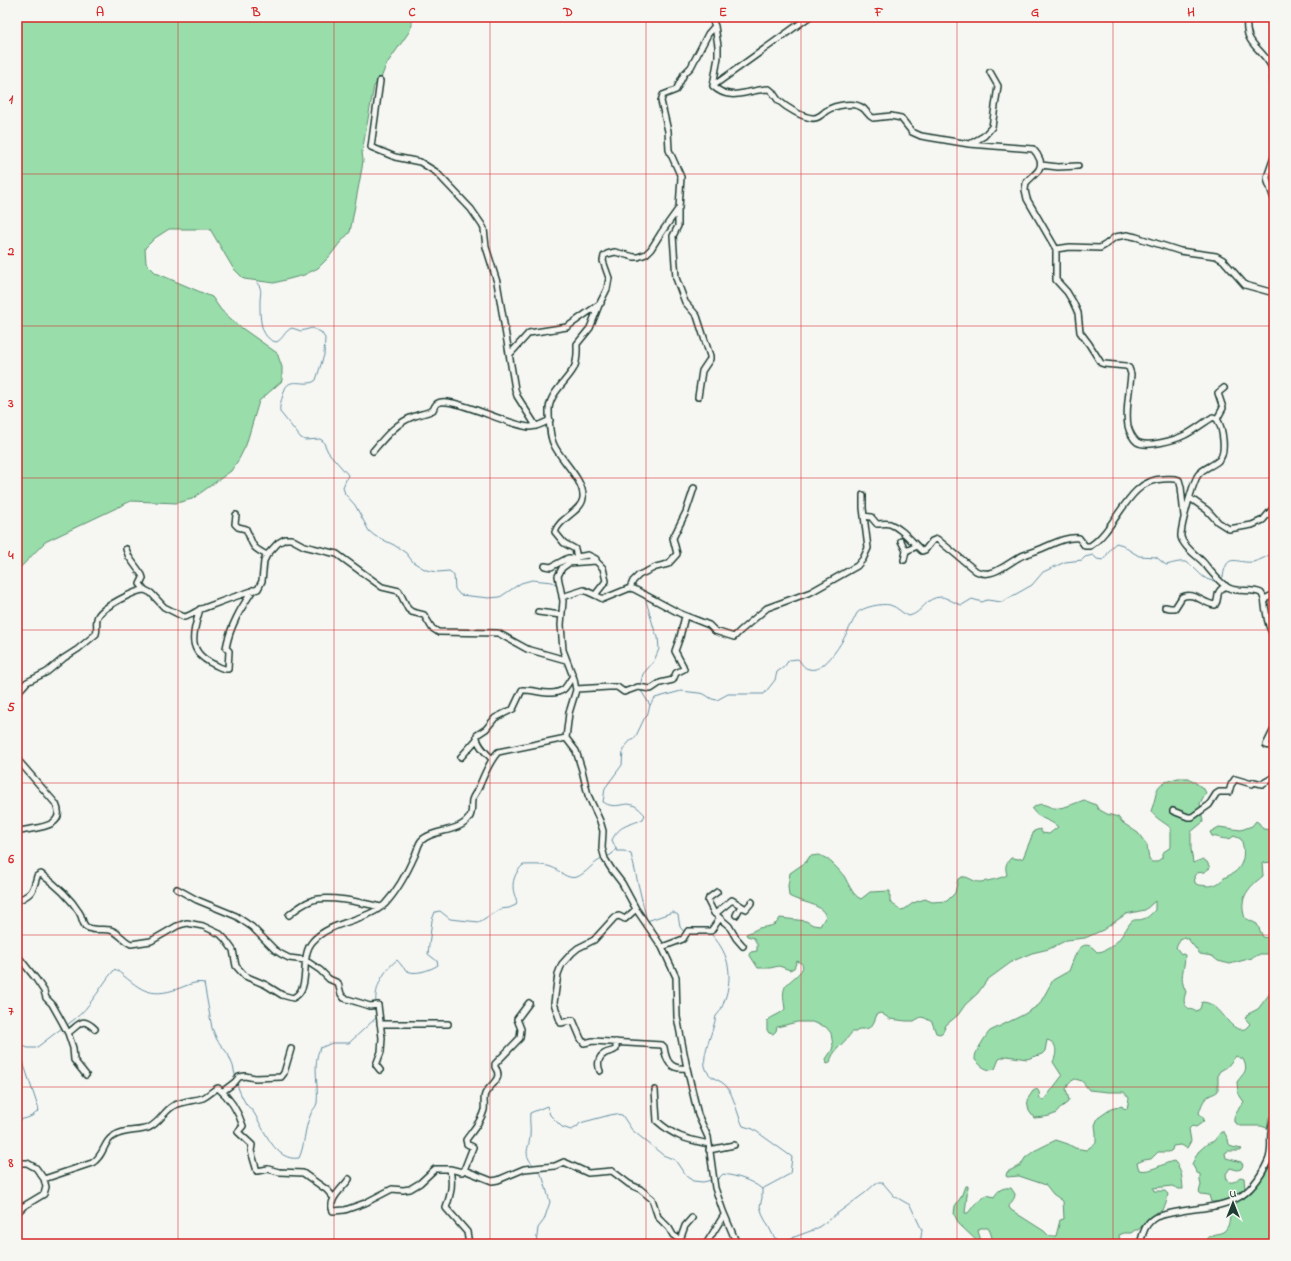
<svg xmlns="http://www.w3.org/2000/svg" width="1291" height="1261" viewBox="0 0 1291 1261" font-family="'Indie Flower',sans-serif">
<rect width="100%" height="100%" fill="#f6f6f2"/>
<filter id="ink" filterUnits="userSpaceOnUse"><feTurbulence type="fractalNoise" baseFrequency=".025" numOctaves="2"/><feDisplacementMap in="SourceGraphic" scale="8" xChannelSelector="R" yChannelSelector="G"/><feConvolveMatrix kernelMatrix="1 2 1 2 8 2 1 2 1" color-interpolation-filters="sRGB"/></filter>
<g filter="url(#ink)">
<path fill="#98ddaa" stroke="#5c8d6f" d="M17,17H412V25L409,32L386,65L380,81L374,86L362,152L363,160L362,168L350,232L339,244L329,257L318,268L304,275L274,283L244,279L233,268L210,229H169L155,238L145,248L146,263L156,273L212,297L221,310L239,326L277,353L282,367V381L259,401L246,445L239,459L231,471L192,499L177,503L131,501L45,542L17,571Z
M1178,778H1189L1204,789L1206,793L1200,803L1203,822L1191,832V849L1193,863L1203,859L1207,862L1210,868L1204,872L1197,873L1194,876L1195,883L1198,885C1204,885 1209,887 1214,885C1218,884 1221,881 1224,878C1228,876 1232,874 1235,872C1245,864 1245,849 1241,839L1234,836C1228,842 1219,837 1212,836L1210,832L1219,827L1241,830L1252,826L1256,821L1259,823L1263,829L1274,830V862L1262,863L1263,876C1249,887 1238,898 1245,918L1257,924L1263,937L1274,939L1272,953L1269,954H1260L1252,958L1230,964L1218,961L1212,956L1200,954L1188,939L1184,937L1181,939L1176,947L1180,953L1185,955C1185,971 1178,976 1186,992C1182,1003 1184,1008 1196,1011L1200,1009L1202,1002C1224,1003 1227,1033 1245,1029L1250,1024L1245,1018L1248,1014L1258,1009L1274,988V1114L1269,1117L1267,1128L1261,1126H1240L1234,1122C1233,1114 1239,1108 1244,1102L1238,1093L1237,1082C1244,1072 1249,1071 1243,1059L1236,1056L1227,1067L1220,1071L1218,1074V1091C1215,1094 1212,1094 1209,1096C1203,1099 1201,1107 1199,1113L1204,1119L1203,1122L1196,1127L1192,1126L1189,1129L1191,1141L1187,1148L1180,1145L1173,1146L1172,1150L1169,1152H1158L1151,1159L1144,1160L1137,1163L1139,1170C1150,1173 1163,1163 1174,1161C1182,1169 1182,1177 1183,1189H1179L1172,1186L1153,1188L1154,1191H1165L1168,1194C1167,1199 1166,1207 1162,1210C1160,1212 1156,1212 1154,1214C1146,1218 1144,1225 1138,1230H1135L1131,1233H1124L1119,1235L1120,1242L1111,1244H1030L1024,1241C1014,1242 1001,1249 993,1240C991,1236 991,1232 988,1228H980L978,1231L982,1244L979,1243L959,1224L954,1214L955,1206L961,1197L965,1186H968L965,1213H968L975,1204L987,1195L994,1197C998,1190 1003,1187 1011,1188L1015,1194C1015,1200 1010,1202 1009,1207L1011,1210L1044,1231L1049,1236H1056L1060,1220L1064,1219L1063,1201L1053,1194L1046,1185L1019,1176L1007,1177L1006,1176L1007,1172L1021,1165L1025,1158L1034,1151L1056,1140L1068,1144L1075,1148L1086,1150L1096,1143V1133L1095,1125L1098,1118L1111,1109L1122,1106L1123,1108L1127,1109L1129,1098L1124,1092H1108L1089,1090L1082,1081L1075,1079L1070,1082L1066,1089L1069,1100L1067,1103L1060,1108C1057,1117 1043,1117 1034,1118L1029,1111L1027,1100L1033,1091L1037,1089L1039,1092L1040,1099L1044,1100L1062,1076L1053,1062C1057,1053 1058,1043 1047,1040L1045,1051L1042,1054L1027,1059L1007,1056L999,1059L995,1069C987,1072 981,1066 975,1060C975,1058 975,1056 976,1053C976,1052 988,1032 990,1031L1023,1015L1039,1005L1053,980L1069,971C1074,958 1081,933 1097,952C1108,952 1119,941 1124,932C1127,929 1128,925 1131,922C1135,918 1138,921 1143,919C1148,918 1152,913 1155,910V901L1145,910L1126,914L1103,930L1085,938L1067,940L1049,949L1032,953L1013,961L987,980L978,993L965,1005L958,1015L946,1025L943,1032L940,1034L936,1033L932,1022L925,1018L921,1017L914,1021H906L890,1019L881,1013L877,1014C873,1025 872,1030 859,1029L856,1032H852C846,1042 831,1051 830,1063L827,1064L826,1059L832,1050L833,1046L831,1033L826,1027L812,1022H797L777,1027L776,1031L773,1034L769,1033L767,1030V1021C772,1016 781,1014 785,1009C784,1001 782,994 785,987C788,980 814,967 797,961L794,968L790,970L779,966L770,968H758L749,954L751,952L757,951V944L754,938L747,936L746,934C751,932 755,930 759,928C768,926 776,927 780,918L806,921L813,925L820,926L826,916C820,902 800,903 789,896L788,886L790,873L806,862L810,856C813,856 817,855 819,855C829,858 838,869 844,876C849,884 852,895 861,899L870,892L890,891V902L901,910L905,909L913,903L925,899L932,902L947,901L955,893L958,879C966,873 970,881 979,882C985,882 1002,878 1007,875C1005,867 1005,864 1011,858L1019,859L1023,858L1034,831L1040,829L1042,833L1049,834L1058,827C1050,819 1039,820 1032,809C1043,798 1048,810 1059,808C1067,807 1076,803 1084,800L1096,805L1098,809L1107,814L1118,817L1123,823L1138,833L1147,845L1149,860L1152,862H1156L1162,858V853L1171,847V828C1164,822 1156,819 1151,811C1160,788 1151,785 1178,778Z
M1221,1132H1224L1228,1139L1229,1144L1232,1147L1242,1149L1239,1151H1228L1225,1153L1226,1158L1241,1162L1243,1165L1241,1169L1237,1170L1230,1168L1226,1174L1227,1181C1233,1184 1235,1181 1240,1177L1244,1178L1245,1189L1238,1194L1239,1199L1241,1200C1254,1194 1266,1172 1274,1160V1244H1207L1208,1237C1213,1234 1219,1234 1223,1232C1232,1226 1231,1210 1227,1201L1211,1202L1209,1195L1201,1194L1199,1192L1201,1185L1200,1181V1174L1197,1173L1192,1164L1198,1152L1207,1144L1214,1141Z"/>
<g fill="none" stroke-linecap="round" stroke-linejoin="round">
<path stroke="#6390a4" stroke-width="1" d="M257,283C263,289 260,294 260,301C260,315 259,338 276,342C283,340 284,331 292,328L301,331L312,328L321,332L325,338L324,355L316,380C306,389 288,374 284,392C282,399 279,405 280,412L301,438L305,440L320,439L323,441L328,452L348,475L343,487L345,494L355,505L369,531L375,536L394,545L406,553L413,562L426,570L438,572L449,571L452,573L454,576L455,589L460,595L489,598L500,597L521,583L532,580L552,582L558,585
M1220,578L1223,577C1227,551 1236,564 1253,562C1261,560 1268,556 1274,552
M623,593L634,591
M640,686L643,674L654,661L659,649L658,637L655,632L646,601L644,596
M640,689L650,705
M607,857L612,854L616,849
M685,933L680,927L678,915L673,912L647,921L631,854L624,851H617L612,840C620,824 629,826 643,819L645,815C642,812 639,808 635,806C625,800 616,811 603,802L605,788L622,765L623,749L630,741L635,738L644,719L647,716L650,705L655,698L681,691L699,693L704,694L712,699L717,700L728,694H764L775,680L777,672L784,667L789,660L798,659C802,663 803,668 809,669C828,675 850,627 857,613C863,607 882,603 890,605C898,607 902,614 909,616C923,613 925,597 941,597C947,597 955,604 962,605L972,599L982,602L987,600L1002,602L1032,585L1043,572L1065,562L1082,560L1085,557L1093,555L1097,559L1103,560C1108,555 1110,547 1116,543L1123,545L1129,550L1139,556L1156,557L1166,565C1171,564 1179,561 1185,562C1197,566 1201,582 1216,581
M710,933C728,951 733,972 726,996C723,1004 722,1010 716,1016C714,1030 702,1053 705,1066C708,1080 720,1078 727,1087C734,1096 737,1114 743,1126L753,1129L792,1157L790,1174L762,1189
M376,1003C374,988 384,970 397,960C400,963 402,967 406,970C413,976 431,970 438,965L437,961L428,954L432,920L435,912L440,911L450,919L479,922L500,909L509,908L516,905C518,900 515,898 514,893C511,883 515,872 523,865C531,865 543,864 551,867C560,870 566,880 577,877C587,873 592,863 602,859
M67,1025C75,1019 84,1012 90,1003C99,992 105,980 115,969C140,988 147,1000 180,988C188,985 196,981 204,983L212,1028L217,1040L228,1054L233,1066L236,1079
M237,1084C239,1091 242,1097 246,1104C248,1107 252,1109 254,1113C264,1129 275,1162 299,1158C305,1145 304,1130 310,1116C311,1111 316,1108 317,1103C319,1085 312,1065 320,1048L332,1043H349L377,1017
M17,1120C26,1119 33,1117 39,1110L24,1065L21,1047L23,1046L28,1048H36L62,1028
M534,1166C522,1153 529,1150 530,1136C531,1128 529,1120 530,1113L547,1106L550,1115L562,1127L571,1130L577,1127L580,1123L610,1115L616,1114L622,1115L632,1130L663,1155L675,1160L686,1176L693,1181L703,1182L712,1180
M717,1180L723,1174C737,1176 751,1180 762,1189V1198L760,1206L763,1216L774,1237L781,1242L816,1229L865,1193L876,1183H883L894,1196L910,1205L922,1230L920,1244
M536,1244L538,1228L544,1220L550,1202L543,1178L538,1170"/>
<g stroke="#1f3d34" stroke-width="8">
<path id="street" d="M711,17L715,26L708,34L691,67L684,74L676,90L663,95L661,101L668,131L669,150L681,177L679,208L661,233L651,249L646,254L638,257H634L615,252L607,254L604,256L603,261L609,278L607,289L599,305L590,328L577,344C577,352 578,360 574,368C567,381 550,393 549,409C549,420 549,435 554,445C560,459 585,481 583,498C582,511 559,518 555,532L564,543L575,549L577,557L562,568L558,576L563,601L561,625L563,650L574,679L576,690L569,713L566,738L576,751L582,770L588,795L600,821L603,831L602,848L605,859L612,870L622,883L636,909L662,947L676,977L677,1017L687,1068L698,1115L708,1137L715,1188L723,1211L737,1244
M1247,17C1244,44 1258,45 1270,64C1274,70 1272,78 1274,86
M715,26L718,46V57L713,86C731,103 748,89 769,89C774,92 775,97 779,101C787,108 802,117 812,118C818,119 822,114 826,111C835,105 855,101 864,109C867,112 869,116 873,118L891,116L901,118L912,132L921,136L969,144L1033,149C1037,153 1038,155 1040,160C1043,171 1032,175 1026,183L1025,190L1027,199L1056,249V280L1067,292L1073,302L1078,313L1080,332L1089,344L1101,363L1104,364L1126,366L1129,368L1131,374C1130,390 1125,409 1128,426C1129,431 1133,439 1137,442C1147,448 1175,440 1185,435C1195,430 1203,423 1213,417L1217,419C1223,428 1227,455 1218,461C1212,466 1202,469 1198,475C1193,482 1180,529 1181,537C1183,546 1196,555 1203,562C1209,569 1220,584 1229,588C1239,593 1251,588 1261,593C1266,599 1264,604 1266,611C1267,619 1269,630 1274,635
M380,81L371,147L395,157L420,162L436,172L471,209L482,225L484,229L486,247L497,282L515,389L517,396L536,426
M713,86L809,17
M970,144L984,136L992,127L998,86L990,72
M1274,157L1267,177L1268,182L1274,199
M1041,165L1058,167L1078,166
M678,210V226L673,236L676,278L685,302L697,316L710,356V359L702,371L698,397
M1056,249L1070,247L1100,248L1105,245L1115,237L1127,235L1136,237L1180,251L1216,256L1223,260L1245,285L1274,293
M510,354L529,333L567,327L601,303
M1217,419L1223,408L1218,393L1224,388
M373,451C385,437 397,422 415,416C421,414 427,413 433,410C434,408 435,404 438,403C450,395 512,427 530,427C537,427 544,423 550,420
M1190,498L1207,510L1218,522L1229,529L1252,525L1263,520L1274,507
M236,515L235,524L238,527L246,529C254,545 249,546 267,555
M864,516L871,517L877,524C881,524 886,523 890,524C903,529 912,542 922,551L925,550L932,541L937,539L976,571C991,579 1005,565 1018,558C1024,554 1031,553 1038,550C1051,545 1066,536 1079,538L1085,546H1090C1117,529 1128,479 1163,479C1169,479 1174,478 1179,480L1181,487L1184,516
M901,541L906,551L904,560
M126,549L129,557L142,575L143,578L140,584L145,590
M906,551L917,546
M577,557L588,555L596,559V561L603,568L606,581L595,595L603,599L630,588L634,589L681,614L709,625L715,631L734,637L740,631L767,608L811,592L857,566L863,559L868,548L863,508V495
M568,563L596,561
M545,566L551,567L568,558H576
M630,588L633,581L639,575L656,567L668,564L677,554L673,538L686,512L694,488
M562,597L584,590L595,595
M1265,599L1274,594
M1165,607L1170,608H1175L1182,597C1194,591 1203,604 1215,605C1221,597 1213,593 1226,586
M200,609C193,633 186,651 213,664C218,666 223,670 228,669L229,651L226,648C230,626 241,608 253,590
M538,612L561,615
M576,689L609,687H617L624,692L638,687L651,689L660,683L673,680L676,673L684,669L683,666L675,651L680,637L685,616
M17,693L27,682L47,672L64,658L78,649L96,634C98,628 95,621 98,616C103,607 135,590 145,590L151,593L164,607L184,617C191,616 197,610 204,608C222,601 239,595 258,589L262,581L264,561L267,555L278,543L285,539H291L304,546L337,554L382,587L399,591L408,609L412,612L424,615L432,628L438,632L498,633L527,649L566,660
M1274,729L1266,745L1274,747
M461,757L477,739
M17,759L56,804C68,830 30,827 17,832
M492,759C486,753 476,744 477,735L486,729L495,718L513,709L522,690C535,689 552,698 564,689C567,686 570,680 573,676
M1173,811L1188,817H1192L1209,805L1216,794L1219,792H1229L1231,785L1235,779L1252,784L1254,782L1262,784L1274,777
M177,889L197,900L236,916L252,927L275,950L281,954L289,958L305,960L320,970L329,979L338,983L341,994L344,998L370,1006L378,1005L382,1038L381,1052L376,1065L380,1070
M717,892L709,898L708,901L714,913L729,926L736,938L743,946
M17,901C32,894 33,892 37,876L41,874C55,884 69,896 79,912C82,916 82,922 85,926C93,932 101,928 110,930C119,932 123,941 131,944L151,941L177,926L183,924L187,923L203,926L220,934L225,939L233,950L236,966L245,976L266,985L282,995L293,998C313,988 298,957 313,941C328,924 355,922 375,911C378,909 382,907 385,904C398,890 407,873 415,855C417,851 418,845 421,841C432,829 459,833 469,818C473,813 471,806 472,800C473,796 476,793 478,789C484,776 488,763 498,752L566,738
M636,909L625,919L619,916L615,917L594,940L578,948L572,953L562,964L558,974L554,1003L559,1018L561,1023L573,1020L581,1039L584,1043L593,1041L662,1045L664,1047C666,1061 670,1070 687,1068
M715,914L732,900L746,909L752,902
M289,915C296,909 304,903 313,900C330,895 363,903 381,907
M736,915L741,906
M662,947L678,941L683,939L688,931H711L720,918
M17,955L36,979L44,991L46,998L52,1004L61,1020L68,1033L73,1048L74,1060L86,1075
M380,1024H448
M68,1033C81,1023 82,1017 95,1029
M600,1071C598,1067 597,1058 604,1054C608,1051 613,1052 616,1049V1042
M655,1090L657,1121C675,1137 686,1139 709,1144
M222,1092L235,1082L239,1077L245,1076L255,1078L281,1077L284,1073L291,1049
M709,1150L734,1145
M17,1163H27L36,1168L44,1179L46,1187L44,1194L24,1206L17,1213
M450,1169C453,1185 451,1193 446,1208L467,1232L469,1244
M464,1170L473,1147L467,1144L466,1140C473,1130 481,1122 484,1110C485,1105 483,1098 485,1094C490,1084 504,1079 495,1067V1064L520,1038L521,1029L517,1019L529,1003
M44,1179L92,1163C104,1156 103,1143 112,1137C123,1129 137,1132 148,1128C160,1123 163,1112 173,1106C182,1101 193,1101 203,1098C209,1095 213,1090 218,1088C230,1098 238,1111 243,1126L238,1132L252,1145L251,1151L257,1171L268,1169L279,1172L303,1173L327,1190L334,1198
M349,1179C343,1188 327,1200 333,1211L345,1210L365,1203L392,1189L403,1190L410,1189L420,1183L435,1169H450L462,1172L464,1170L492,1181L498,1180L524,1169L555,1166L564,1162L588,1173L612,1171L629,1184L640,1189L652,1199L658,1217L669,1228L673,1235L680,1240V1244
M680,1240L685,1226L692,1218
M706,1244L724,1215
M1140,1244C1143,1233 1145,1223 1156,1217C1204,1201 1242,1219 1268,1161C1274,1148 1267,1135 1274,1119"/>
</g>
<use href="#street" stroke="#f6f6f2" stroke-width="5"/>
</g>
</g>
<path fill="none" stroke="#d62828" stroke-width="1" stroke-opacity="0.55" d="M178,17V1244M334,17V1244M490,17V1244M646,17V1244M801,17V1244M957,17V1244M1113,17V1244M17,174H1274M17,326H1274M17,478H1274M17,630H1274M17,783H1274M17,935H1274M17,1087H1274"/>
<rect width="1291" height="1261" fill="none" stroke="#f6f6f2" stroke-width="44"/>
<g transform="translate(1233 1203)" stroke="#f6f6f2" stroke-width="3" paint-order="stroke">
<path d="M0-3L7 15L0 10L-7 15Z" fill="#1f3d34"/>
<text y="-6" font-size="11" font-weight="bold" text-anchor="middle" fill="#1f3d34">U</text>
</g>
<rect x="22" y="22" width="1247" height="1217" fill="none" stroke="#d62828" stroke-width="1.5"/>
<g font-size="13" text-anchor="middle" font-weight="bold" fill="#d62828">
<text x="100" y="16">A</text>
<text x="256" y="16">B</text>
<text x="412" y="16">C</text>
<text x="568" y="16">D</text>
<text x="723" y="16">E</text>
<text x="879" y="16">F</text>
<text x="1035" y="16">G</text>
<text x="1191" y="16">H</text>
<text x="11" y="103">1</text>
<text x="11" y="255">2</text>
<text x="11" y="407">3</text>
<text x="11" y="559">4</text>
<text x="11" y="711">5</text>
<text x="11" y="863">6</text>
<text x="11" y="1015">7</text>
<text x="11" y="1167">8</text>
</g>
</svg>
